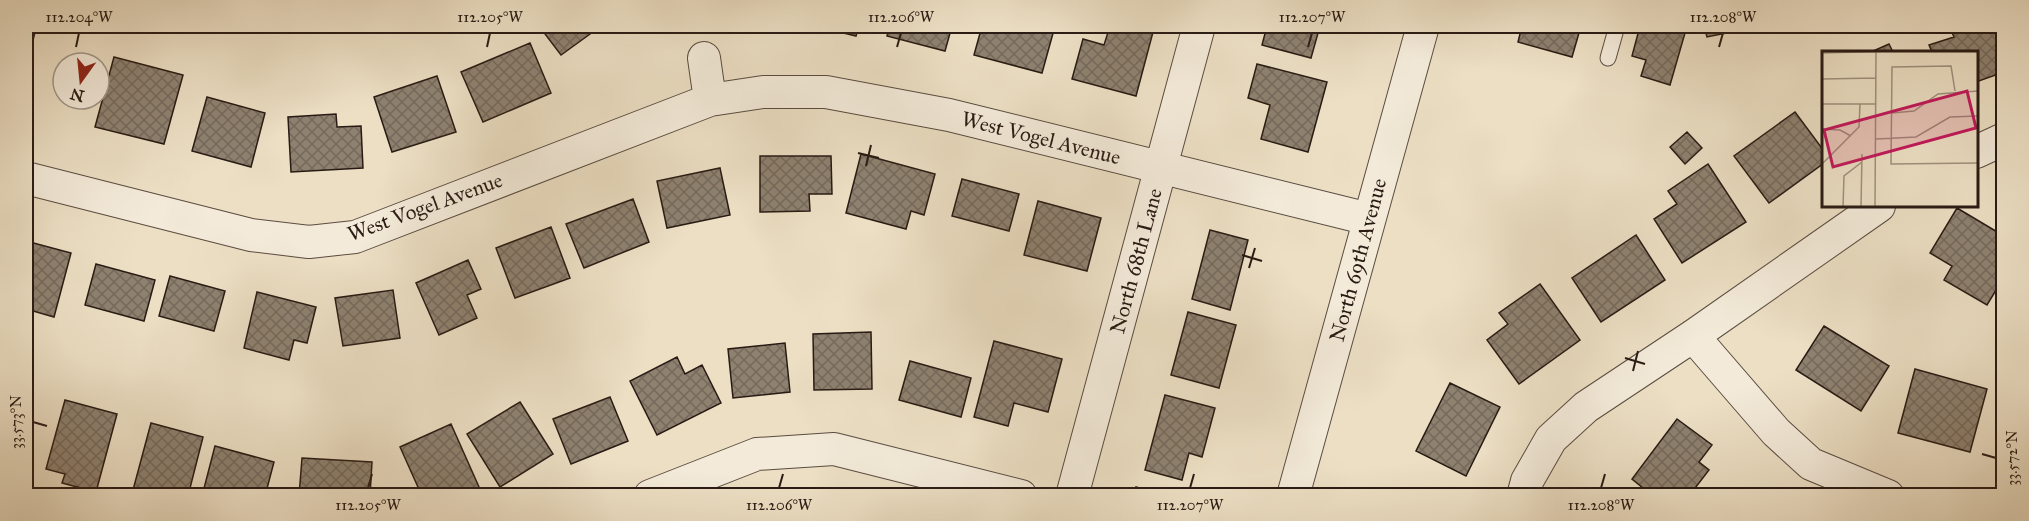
<svg xmlns="http://www.w3.org/2000/svg" width="2029" height="521" viewBox="0 0 2029 521" font-family="'IM FELL Great Primer',serif">
<defs>
<pattern id="building-cross-hatch" width="8" height="8" patternUnits="userSpaceOnUse" patternTransform="scale(1.5)"><rect width="8" height="8" fill="#8e8170"/><path d="M0 0l8 8M0 8l8-8" fill="none" stroke="#74695b"/></pattern>
</defs>
<rect width="100%" height="100%" fill="#ecdfc4"/>
<filter id="stains"><feTurbulence type="fractalNoise" baseFrequency=".00333" numOctaves="4"/><feColorMatrix values="0 0 0 0 .2 0 0 0 0 .09 0 0 0 0 .02 0 0 0 .5 -.17"/></filter>
<radialGradient id="worn" r=".72"><stop offset=".6" stop-color="#630" stop-opacity="0"/><stop offset="1" stop-color="#630" stop-opacity=".3"/></radialGradient>
<path fill="url(#building-cross-hatch)" stroke="#291b14" stroke-width="1.5" d="M539,26H601L561,55Z
M815,26H859L856,36Z
M890,26H952L945,51L887,36Z
M982,26H1055L1042,73L974,55Z
M1110,26H1127L1153,32L1136,96L1072,79L1083,39L1104,45Z
M1267,26H1320L1311,58L1262,45Z
M1522,26H1581L1572,57L1518,42Z
M1640,26H1687L1670,85L1641,76L1646,60L1632,56Z
M1704,26H1746L1747,29L1707,37Z
M1949,26H2000L2004,34V72L1976,82V52H1932L1929,45L1954,37Z
M26,30L35,32L26,69Z
M530,43L551,93L483,122L461,72Z
M1889,44L1893,52H1871Z
M114,57L183,75L164,144L95,127Z
M1257,64L1327,82L1308,152L1261,139L1270,105L1248,98Z
M437,76L456,132L392,152L374,97Z
M207,97L265,113L251,167L192,151Z
M1795,112L1824,151V163L1769,203L1734,156Z
M336,114L337,127L361,126L363,168L291,172L288,117Z
M1687,132L1702,148L1685,164L1670,147Z
M861,154L935,174L924,215L911,211L906,229L846,213Z
M760,156H831L832,194H809L810,211L760,212Z
M1708,164L1746,222L1682,263L1654,219L1677,204L1668,191Z
M720,168L730,215L667,228L657,181Z
M962,179L1019,194L1009,231L952,216Z
M633,199L649,242L584,268L566,224Z
M1038,201L1101,218L1087,271L1024,255Z
M1957,208L2004,236V277L1987,305L1944,280L1952,266L1930,253Z
M551,227L570,278L515,298L496,248Z
M1210,230L1248,240L1230,310L1192,299Z
M1636,235L1665,280L1601,322L1572,278Z
M26,241L71,253L54,317L26,309Z
M468,260L481,289L467,295L477,318L439,335L416,283Z
M96,264L155,280L144,321L85,305Z
M170,276L225,291L214,331L159,316Z
M1540,284L1580,340L1519,384L1487,340L1508,324L1499,313Z
M393,290L400,338L343,346L335,298Z
M257,292L316,307L307,343L294,340L289,360L244,348Z
M1188,312L1236,325L1219,388L1171,375Z
M1824,326L1889,366L1861,411L1796,370Z
M871,332L872,389L814,390L813,334Z
M994,341L1062,359L1048,412L1014,403L1008,426L974,417Z
M785,343L790,392L733,398L728,349Z
M677,357L685,374L702,365L721,403L657,435L630,381Z
M910,361L971,378L961,417L899,400Z
M1915,369L1987,389L1970,452L1898,433Z
M1450,383L1500,407L1466,476L1416,451Z
M1165,395L1215,408L1202,457L1189,453L1182,480L1145,470Z
M610,397L628,441L571,464L553,419Z
M65,400L117,414L96,492L62,483L65,474L46,469Z
M520,402L553,454L500,487L467,434Z
M1677,419L1712,445L1699,462L1709,470L1689,496H1653L1632,479Z
M151,423L203,437L188,496H152L133,490Z
M451,424L483,496H422L400,447Z
M2004,433V462L1996,461Z
M215,446L274,462L265,496H202Z
M302,458L372,462L370,496H299Z
M1136,487L1169,496H1134Z
M1390,490L1410,496H1388Z"/>
<g fill="none" stroke-linecap="round" stroke-linejoin="round">
<g stroke="#5a4c40" stroke-width="17">
<path id="lane" d="M1608,58L1617,26"/>
</g>
<g stroke="#5a4c40" stroke-width="34">
<path id="street" d="M704,58L710,100
M1976,152L2004,139
M26,178L251,235L309,242L355,237L710,100L763,92H826L949,115L1369,219
M1693,336L1776,432L1811,464L1888,496
M650,496L757,454L834,449L1021,496
M1072,496L1199,26
M1293,496L1423,26
M1523,496L1527,481L1551,439L1586,407L1693,336L1879,206"/>
</g>
<use href="#lane" stroke="#f3ead9" stroke-width="15"/>
<use href="#street" stroke="#f3ead9" stroke-width="32"/>
</g>
<path fill="none" stroke="#291b14" stroke-width="2" d="M76,47L79,33M487,47L490,33M897,47L901,33M1308,47L1312,33M1719,47L1723,33M858,153L879,158M866,166L871,145M1242,255L1262,261M1249,268L1255,248M1625,358L1645,364M1633,371L1638,351M33,422L47,426M1982,454L1996,458M368,488L372,474M779,488L783,474M1190,488L1194,474M1601,488L1605,474"/>
<g text-anchor="middle" dominant-baseline="central" stroke-width="4.5" stroke-linejoin="round" paint-order="stroke">
<g font-size="21" fill="#291b14" stroke="#f3ead9">
<text transform="translate(1041 138) rotate(14)">West Vogel Avenue</text>
<text transform="translate(425 207) rotate(-20)">West Vogel Avenue</text>
<text transform="translate(1358 260) rotate(-75)">North 69th Avenue</text>
<text transform="translate(1136 261) rotate(-75)">North 68th Lane</text>
</g>
</g>
<g transform="translate(1822 51)">
<rect width="156" height="156" fill="#ecdfc4"/>
<path fill="none" stroke="#9e917e" stroke-width="1.5" d="M0,2L70,0M0,28L54,27M133,40L129,15L70,16L69,113L156,112M0,53H54M70,62L92,60L116,43L156,40M0,78L18,79L29,85M54,88L94,86L128,66L156,65M0,113L37,76L38,53M21,156L22,125L40,111M39,156L40,103M53,156L54,0"/>
<path fill="#c2185b" fill-opacity="0.15" stroke="#c2185b" stroke-width="3" d="M145,40L154,77L11,116L2,79Z"/>
<rect width="156" height="156" fill="none" stroke="#291b14" stroke-width="3"/>
</g>
<rect width="2029" height="521" fill="none" stroke="#ecdfc4" stroke-width="66"/>
<g transform="translate(81 81) rotate(195)"><circle r="28" fill="#f3ead9" stroke="#a2978a" stroke-width="1.5"/>
<path d="M0-4.5L10 22L0 15L-10 22Z" fill="#8f2418"/>
<text y="-9" font-size="16" font-weight="bold" text-anchor="middle" fill="#291b14">N</text>
</g>
<rect x="33" y="33" width="1963" height="455" fill="none" stroke="#291b14" stroke-width="2"/>
<g font-size="15" text-anchor="middle" fill="#291b14">
<text x="79" y="22">112.204°W</text>
<text x="490" y="22">112.205°W</text>
<text x="901" y="22">112.206°W</text>
<text x="1312" y="22">112.207°W</text>
<text x="1723" y="22">112.208°W</text>
<text transform="translate(16 422) rotate(-90)" y="5">33.573°N</text>
<text transform="translate(2012 458) rotate(-90)" y="5">33.572°N</text>
<text x="368" y="510">112.205°W</text>
<text x="779" y="510">112.206°W</text>
<text x="1190" y="510">112.207°W</text>
<text x="1601" y="510">112.208°W</text>
</g>
<rect width="100%" height="100%" filter="url(#stains)"/>
<rect width="100%" height="100%" fill="url(#worn)"/>
</svg>
